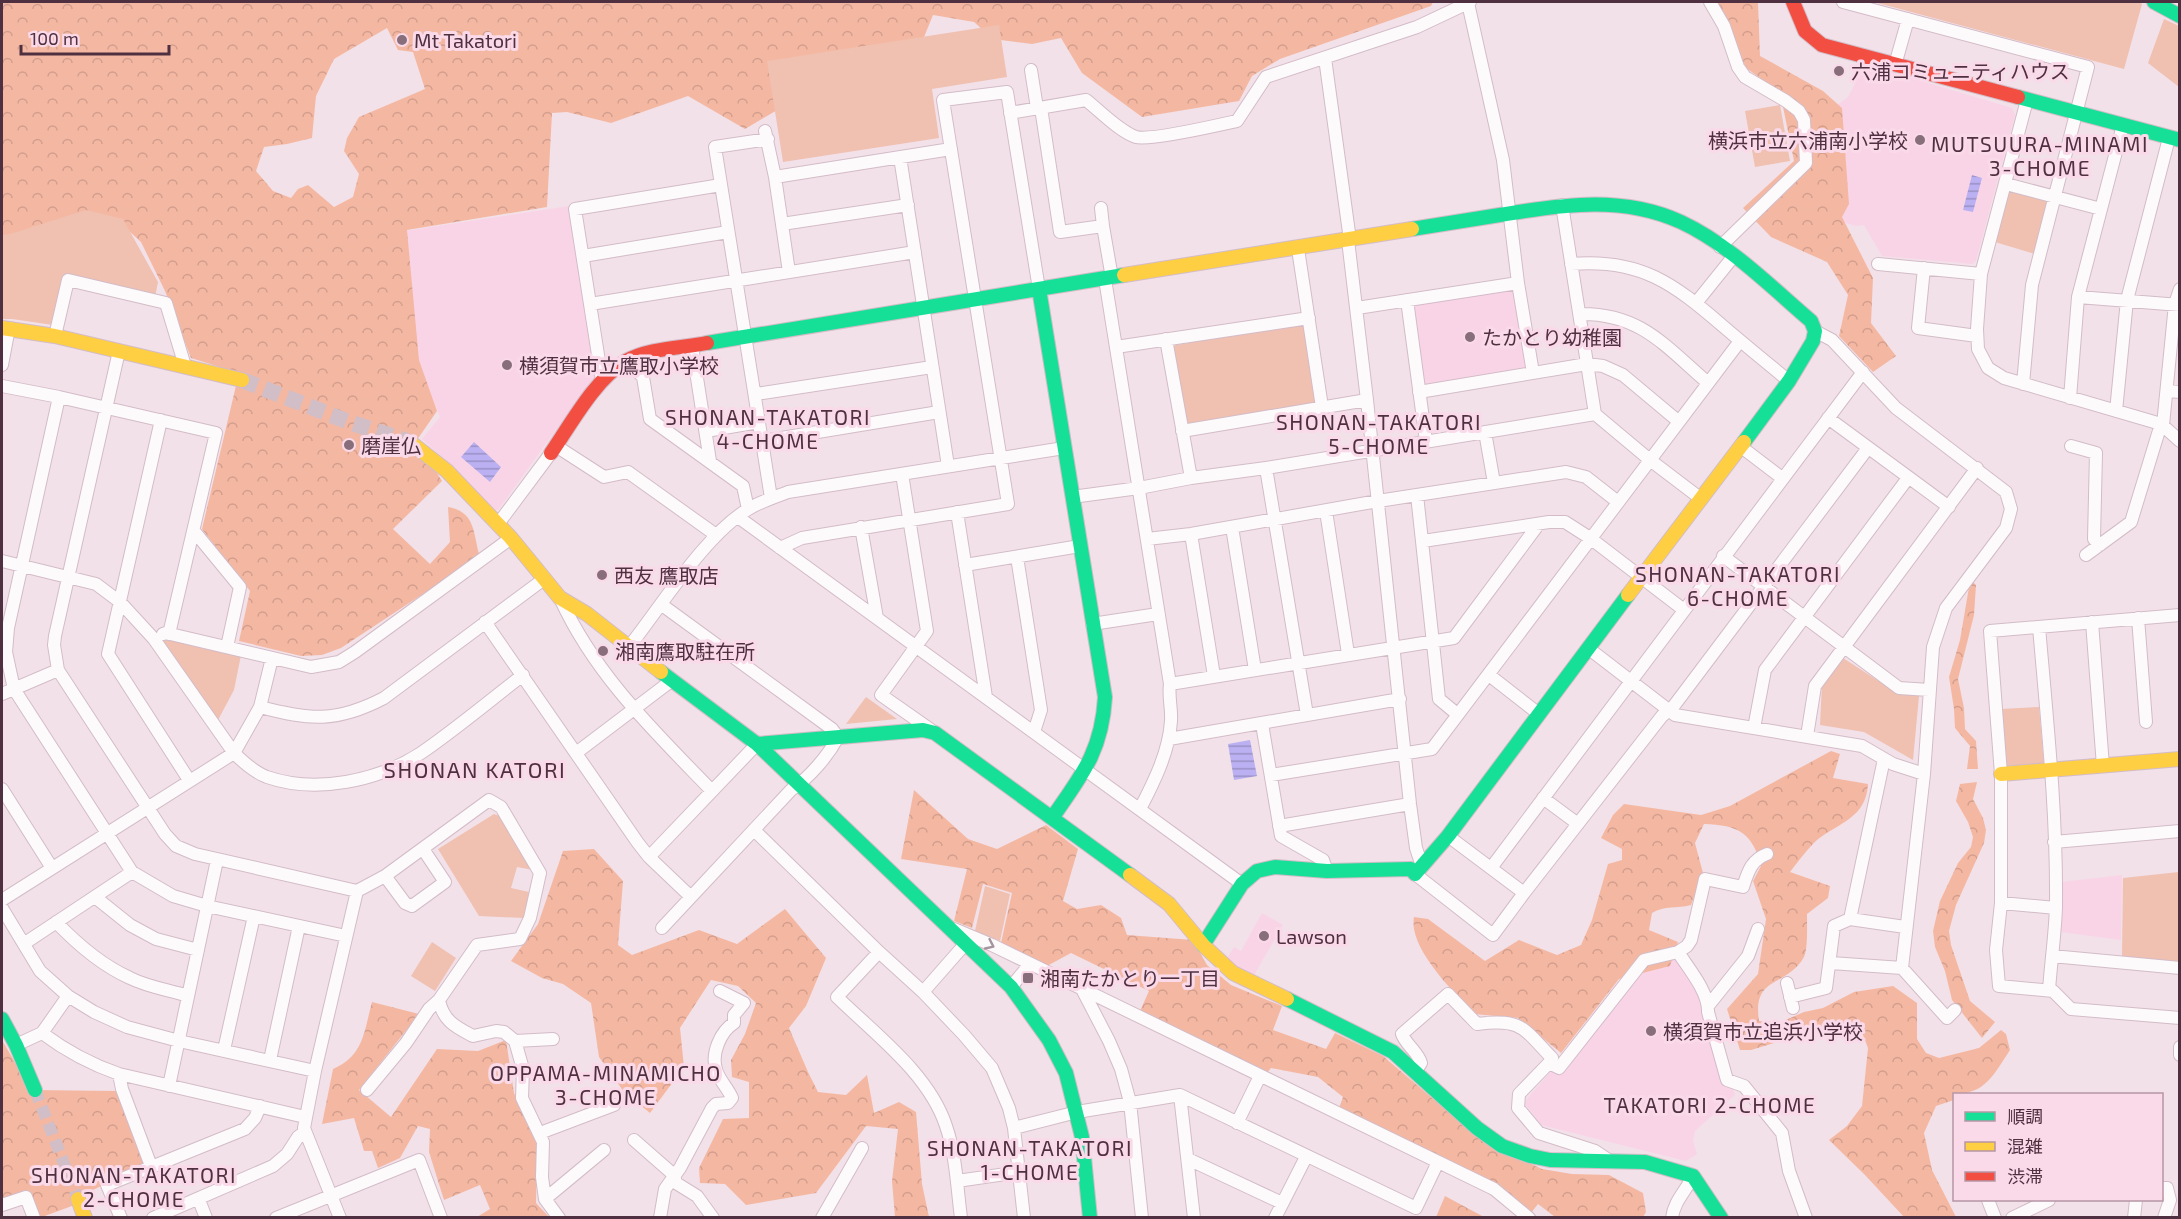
<svg xmlns="http://www.w3.org/2000/svg" width="2181" height="1219" viewBox="0 0 2181 1219" font-family="'Exo 2','Noto Sans JP',sans-serif">
<defs>
<pattern id="forest-crowns" width="20" height="18" patternUnits="userSpaceOnUse" patternTransform="scale(1.5)"><rect width="20" height="18" fill="#f4b8a2"/><path d="M2 6a3 3 0 1 1 6 0M12 15a3 3 0 1 1 6 0" fill="none" stroke="#d39e8d"/></pattern>
<pattern id="water-rules" width="6" height="5" patternUnits="userSpaceOnUse" patternTransform="scale(1.5)"><rect width="6" height="5" fill="#bbb1f2"/><path d="M0 2.5h6" fill="none" stroke="#9a90c5"/></pattern>
</defs>
<rect width="100%" height="100%" fill="#f2e1e9"/>
<path fill="#f9d4e7" d="M1865,64L2012,108L2015,115L1976,261L1972,264L1882,256L1864,225L1856,226L1839,221L1828,112L1848,97Z
M569,206L597,373L498,510H492L452,466L422,439L440,417L416,357L398,232Z
M1516,284L1530,372L1422,391L1409,303Z
M2122,875L2121,940L2060,932L2063,906L2061,882Z
M1262,913L1283,925L1253,977L1226,960L1234,947L1241,951Z
M1676,955L1700,992L1735,1095L1695,1131L1693,1141L1697,1154L1686,1161L1541,1125L1525,1104L1526,1100L1647,961Z"/>
<path fill="url(#forest-crowns)" fill-rule="evenodd" d="M2,2H1433L1431,6L1280,59L1252,76L1239,101L1142,117L1082,73L1061,38L1032,44L993,39L974,22L933,15L920,47L794,100L745,129L688,96L611,123L567,112L552,113L547,207L407,230L419,360L437,411L410,450L435,470L442,481L393,529L430,564L450,542L448,507C475,512 473,531 479,554L441,582L341,648L322,655L301,656L239,641L250,591L202,529L239,373L191,358L165,291L141,242L118,221L2,255ZM387,28L398,50L413,52L425,89L359,117L347,138L344,151L359,174L353,197L334,207L308,185L298,189L291,198L273,191L256,171L264,147L287,144L312,138L316,96L334,59Z
M1718,2H1758L1760,56L1823,91L1842,108L1849,204L1842,217L1873,278L1871,323L1896,356L1873,372L1839,336L1848,295L1827,262L1771,237L1743,208L1794,161L1780,92L1746,68Z
M1973,582L1976,585L1974,615L1958,679L1964,708L1965,729L1976,741L1978,769H1967L1970,746L1955,728L1954,709L1949,677L1960,640L1969,587Z
M1831,751L1840,754L1833,778L1868,784C1866,818 1840,822 1817,840C1807,849 1798,862 1790,872L1830,886L1828,898L1807,914C1807,924 1808,949 1804,957C1786,988 1752,975 1759,1021L1781,1022L1804,1012L1823,1008L1854,992L1893,986L1917,1003V1039L1926,1053L1939,1058L1979,1048L2001,1030L2006,1034L2010,1050C1994,1074 1986,1094 1954,1094V1100L1936,1106L1924,1133L1932,1170L1956,1217H1904L1865,1175L1829,1140L1847,1126L1862,1106L1868,1048L1863,1035L1854,1027L1797,1036L1751,1050H1740L1727,1009L1758,974L1766,919L1753,881L1761,866C1753,833 1738,825 1704,824L1695,843L1703,873L1691,905C1677,909 1665,905 1652,913L1649,930L1678,942L1670,966L1619,979L1561,1053L1518,1018L1474,1014C1454,992 1408,948 1414,917L1428,919L1485,961L1519,940L1557,955L1581,945L1592,920L1608,864L1622,860V849L1601,838L1613,815L1624,804L1701,815L1730,806Z
M1977,782L1973,799L1983,818L1986,830L1984,843L1956,905L1949,931L1951,945L1970,1001L1995,1022L1982,1038L1952,1000L1945,971L1935,947L1933,931L1940,901L1958,863L1971,847L1973,837L1968,822L1956,801L1960,784Z
M914,790L968,839L997,849L1046,825L1078,849L1063,901L1077,909L1101,905L1121,918L1127,935L1193,940L1207,965L1231,985L1282,1006L1273,1030L1326,1049L1335,1033L1383,1056L1480,1139L1542,1169L1572,1174L1609,1175L1643,1193L1646,1212L1643,1217H1555L1538,1204L1531,1213L1339,1108L1343,1097L1318,1077L1271,1068L1267,1073L1140,1011L1149,991L1071,953L1047,966L1001,943L1012,893L983,884L972,928L954,921L967,869L901,859Z
M594,849L623,881L618,945L632,955L699,930L737,944L785,909L826,958L806,1006L789,1028L808,1072L818,1092L846,1095L867,1075L874,1113L899,1102L916,1112L922,1184L929,1217H895L892,1181L898,1129L866,1126L816,1193L746,1205L725,1184L700,1183L699,1168L723,1119L749,1118V1082L732,1077L731,1060L745,1034L756,1003L738,986L711,980L680,1028L684,1067L650,1113L624,1092L599,1057L591,1003L563,984L542,978L511,961L538,924L563,851Z
M372,1002L419,1014L359,1090L391,1117L437,1049L478,1051L506,1040L514,1093L537,1145L536,1203L549,1217H477L490,1209L480,1185L444,1200L429,1152L430,1129L418,1126L400,1158L378,1168L372,1151H364L354,1118L322,1124L333,1069C364,1056 364,1031 372,1002Z
M2,1040L31,1090L118,1091L145,1164L77,1198L72,1206L42,1217H40L27,1191L2,1199Z
M1445,1196L1484,1217H1485H1436Z"/>
<path fill="#f0c0b0" d="M1874,2H2140L2142,4L2124,69Z
M2164,19L2179,26V87L2148,63Z
M999,25L1007,77L932,89L939,138L783,162L767,61Z
M1780,105L1790,161L1755,167L1745,111Z
M2009,187L2050,197L2035,254L1995,242Z
M86,210L123,219L158,282L155,297L65,276L53,325L12,319H2V235L10,234Z
M1304,323L1318,405L1187,424L1171,346Z
M168,638L241,655L234,690L218,720L164,646V641Z
M1843,658L1897,693L1919,696L1913,760L1864,732L1820,725L1822,684Z
M866,697L897,719L846,724Z
M2039,707L2044,764L2005,766L2001,709Z
M494,814L507,819L533,870L517,867L511,888L529,892L524,918L479,916L438,849Z
M2179,872V964L2122,958L2123,878Z
M985,886L1010,894L1000,941L975,931Z
M432,942L456,958L435,991L411,976Z"/>
<path fill="url(#water-rules)" d="M1972,175L1982,178L1973,212L1963,210Z
M474,442L501,467L490,482L461,457Z
M1250,740L1257,776L1234,780L1228,744Z"/>
<g fill="none" stroke-linecap="round" stroke-linejoin="round">
<path stroke="#d1bec7" stroke-width="12" stroke-dasharray="12 6" stroke-linecap="butt" d="M35,1090L78,1199"/>
<path stroke="#d1bec7" stroke-width="16" stroke-dasharray="16 8" stroke-linecap="butt" d="M242,380L349,422L410,442"/>
<g stroke="#d3bcc7" stroke-width="14">
<path id="street" d="M1710,2L1724,26L1738,67L1745,77L1786,101L1799,111L1804,120L1806,163L1720,247
M1843,2L2088,67L2032,285L2023,384
M1468,3L1503,160L1518,283L1533,373
M1325,58L1350,240
M1895,65L1908,19
M1031,70L1037,108
M2027,100L1981,274L1977,329L1978,349L1988,368L2004,378L2161,424L2180,441
M1041,108L1060,232L1103,226L1112,278
M1010,113L1086,100C1100,111 1120,132 1136,137C1150,141 1219,125 1237,121L1266,77L1417,27L1470,2
M765,131L775,177L789,272
M768,139L715,147L771,498
M900,157L948,466
M775,177L951,149
M2006,184L2101,209
M1562,205L1595,414L1650,460L1700,498
M1101,208L1103,226
M782,224L908,205
M1348,240L1367,400L1410,804L1416,848L1422,866
M1298,249L1322,407
M583,256L728,232
M1571,264C1641,258 1674,284 1724,327C1745,345 1767,363 1789,381
M1878,264L1981,274
M1924,268L1918,328L1977,336
M1105,279L1170,684C1168,696 1172,709 1171,721C1169,752 1154,782 1140,809
M2078,297L2180,305
M1407,300L1426,441
M1696,303L1733,257
M590,304L915,252
M1357,308L1518,283
M1580,314C1640,313 1665,346 1707,382
M1815,331L1832,340L1896,408L2006,492L2011,509L2006,528L1946,608L1933,647L1924,774L1902,968
M55,336L68,280L166,303L185,366
M1166,339L1191,478
M692,346L710,461
M1116,347L1309,318
M119,351L55,636L54,645L58,670L165,834L176,846L195,854L357,891L385,876L489,800L501,807L540,873L530,918L520,939L477,945L439,1000C443,1021 456,1027 473,1036L496,1031L504,1032L515,1041L523,1069L522,1098L543,1142L542,1177L545,1199L559,1218
M626,361L643,377L650,419L743,486L748,509
M2,365L9,328
M602,380L575,209L721,185
M2,386L59,397L216,433L169,634
M2167,391L2180,392
M1419,392L1587,364L1603,366L1623,375L1678,421
M756,394L932,367
M59,397L8,628L6,652L14,689L132,872L173,896L207,906L346,936
M2070,398L2078,297L2123,125
M2116,411L2127,300L2169,138
M1828,418L1949,507
M161,420L108,654L189,780
M2163,425L2175,304L2180,289
M706,431L759,422
M1182,431L1367,400
M1485,432L1494,483
M763,441L939,412
M556,446L604,477L628,472L716,535
M1740,446L1782,478
M2071,446L2096,453L2094,539L2100,545
M1266,468L1307,715
M902,474L927,631L881,695L931,730
M1417,495L1439,699L1457,714
M1072,497L1139,488L1191,478L1266,468L1595,414
M1326,511L1348,654
M957,512L986,697
M738,517L1242,884
M498,524L551,453
M861,527L877,618
M1232,527L1255,670
M194,531L240,587L227,647
M1191,534L1214,676
M1147,539L1191,534L1378,501L1566,472L1586,477L1618,502
M1423,541L1549,522H1565L1590,538L1684,610
M780,548L802,538L1008,504L943,100L1007,92L1039,289
M2086,555L2131,522L2161,424
M1723,556L1899,688L1929,690
M1017,557L1041,710L1034,732
M2,561L96,584L120,602L154,639L234,753C244,763 254,772 267,777C316,794 378,781 421,753C456,729 489,701 523,675
M965,565L1080,546
M560,598C595,675 654,731 712,791
M2180,615L1990,631L2001,774V903L1996,950L1999,986L2053,991L2071,1009L2180,1018
M2138,618L2146,722
M485,622L638,843L649,857L691,897L791,790C809,778 828,756 838,737L832,729L662,605
M2092,622L2103,766
M1092,624L1158,614
M2039,627C2047,720 2057,813 2056,907C2055,935 2051,962 2049,990
M163,634L166,633L311,667L339,662L355,652L511,538
M628,648C661,607 705,534 750,508C762,501 775,497 788,492L1064,448
M1588,648L1675,715L1862,746L1893,764L1924,774
M1489,675L1539,714
M1170,684L1454,638L1538,525
M2,694L58,670
M260,707C310,720 336,723 384,698L544,579
M1262,724L1281,836L1323,860L1327,871
M1754,728L1765,670L1908,478
M1807,736L1815,686L1977,468
M1169,739L1400,699
M576,753L671,681
M1271,775L1432,749L1740,341
M2,789L52,868
M1543,798L1578,824
M1279,826L1410,804
M754,830L879,952L923,992L964,1035L992,1068L1009,1108L1014,1128L1024,1218
M1448,836L1524,893
M2054,842L2180,831
M649,857L757,744
M1491,868L1863,372
M1415,874L1493,935L1524,893L1662,716L1673,707L1868,448
M385,876L405,903L412,906L445,882L423,849
M95,897L130,925L156,939L198,950
M2,900L234,753L260,707L272,658
M2001,903L2056,908
M2,908L40,971L68,996L94,1012L127,1027L179,1041L315,1071
M1850,919L1884,759
M56,922C78,945 101,965 130,978C148,987 169,990 188,996
M662,928L691,897
M954,929L992,945L1494,1189L1529,1218
M25,943L132,872
M879,952L837,997C876,1035 929,1074 946,1126C956,1155 957,1187 961,1218
M1678,952C1688,968 1709,992 1708,1012L1727,1080L1744,1086L1782,1133L1789,1171L1806,1218
M2052,956L2180,968
M1831,963L1902,968L1947,1018L1955,1010
M1787,983L1793,1008
M1011,987L1030,964
M1083,991L1109,1041L1121,1069L1130,1102L1142,1218
M923,992L966,943
M1790,997L1826,988L1834,926L1850,919L1905,927
M1708,1006L1748,956L1758,929
M42,1033C66,1051 90,1064 119,1074L305,1117
M515,1041L553,1039
M16,1045L42,1033L68,996
M2180,1047V1055
M224,1050L254,916
M270,1060L299,926
M1415,1072L1421,1063C1418,1052 1406,1045 1402,1034L1448,994L1477,1024C1522,1018 1523,1028 1552,1058L1549,1063
M119,1074L122,1089L151,1166
M169,1086L217,860
M367,1090L406,1043L429,1009L439,1000
M1180,1095L1194,1218
M1237,1123L1260,1076
M1014,1128L1077,1112L1180,1095L1416,1208L1438,1162
M540,1133L614,1105
M634,1140L674,1175L676,1183L697,1196L713,1218
M1188,1159L1282,1203
M1610,1161L1595,1151L1539,1133L1518,1108L1519,1094L1549,1063L1559,1068L1644,960L1678,952L1687,946L1691,940L1705,879L1743,887C1748,872 1751,860 1767,854
M957,1181L1020,1172
M2162,1188H2167L2170,1200L2164,1218
M545,1199L604,1150
M199,1200L206,1218
M1988,1200L1995,1218
M2,1205L26,1197L34,1218
M121,1218L107,1185L245,1129L255,1118L260,1106
M153,1218L273,1166L287,1154L298,1137L305,1132
M276,1218L419,1160L441,1218
M340,1218L304,1128L315,1071L357,891
M660,1218L665,1189L680,1168L712,1108L716,1104L728,1103L732,1098C728,1088 718,1079 716,1069C711,1053 721,1031 734,1023V1015L744,1003L720,991
M822,1218L862,1148
M1275,1218L1306,1157
M1672,1218C1674,1201 1686,1191 1693,1176
M2012,1218L2049,1200
M2134,1218L2136,1200"/>
</g>
<g stroke="#d3bcc7" stroke-width="16">
<path id="fast" d="M2154,2L2180,16
M2018,97L2180,140
M1412,229C1443,224 1475,219 1506,214C1566,204 1624,196 1681,222C1730,245 1770,286 1811,321L1815,331L1813,341L1789,381L1744,442
M1039,289L1105,697C1102,751 1082,775 1052,818
M707,343L1124,275
M661,672L757,744L1011,987L1049,1040L1066,1073L1082,1137L1090,1218
M757,744L923,730L935,733L1130,875
M1203,945L1242,884L1257,871L1275,867L1327,871L1411,869L1415,874L1448,836L1628,595
M1287,999L1393,1052L1477,1128L1502,1146L1530,1156L1550,1160L1645,1162L1693,1176L1721,1218
M2,1019L16,1045L35,1090"/>
</g>
<g stroke="#d3bcc7" stroke-width="16">
<path id="slow" d="M1124,275L1412,229
M2,328L55,336L242,380
M410,442L447,471L511,538L560,598L587,614L661,672
M1628,595L1744,442
M2001,774L2180,759
M1130,875L1169,904L1203,945L1233,973L1287,999
M78,1199L85,1218"/>
</g>
<g stroke="#d3bcc7" stroke-width="16">
<path id="jam" d="M1793,2L1805,31L1822,45L2018,97
M551,453C571,424 595,379 626,361C649,348 682,348 707,343"/>
</g>
<use href="#street" stroke="#fdfafc" stroke-width="12"/>
<use href="#fast" stroke="#16e098" stroke-width="14"/>
<use href="#slow" stroke="#ffcf43" stroke-width="14"/>
<use href="#jam" stroke="#f24e42" stroke-width="14"/>
</g>
<defs><path id="oneway-chevron" d="M-2-3.5L2.5 0L-2 3.5" fill="none" stroke-width="1.6" stroke-linecap="round" stroke-linejoin="round" transform="scale(1.5)"/></defs>
<use stroke="#a6959e" href="#oneway-chevron" transform="translate(990 945) rotate(25)"/>
<g fill="#886e7b" stroke="#fad9e9" stroke-width="2">
<circle cx="402" cy="40" r="6"/>
<circle cx="1839" cy="71" r="6"/>
<circle cx="1920" cy="140" r="6"/>
<circle cx="1470" cy="337" r="6"/>
<circle cx="507" cy="365" r="6"/>
<circle cx="349" cy="445" r="6"/>
<circle cx="602" cy="575" r="6"/>
<circle cx="603" cy="651" r="6"/>
<circle cx="1264" cy="936" r="6"/>
<rect x="1022" y="972" width="12" height="12" rx="3"/>
<circle cx="1651" cy="1031" r="6"/>
</g>
<g text-anchor="middle" dominant-baseline="central" stroke-width="6" stroke-linejoin="round" paint-order="stroke">
<g font-size="20" fill="#4f3040" stroke="#fad9e9" text-anchor="start">
<text x="414" y="40">Mt Takatori</text>
<text x="1851" y="71">六浦コミュニティハウス</text>
<text x="1908" y="140" text-anchor="end">横浜市立六浦南小学校</text>
<text x="1482" y="337">たかとり幼稚園</text>
<text x="519" y="365">横須賀市立鷹取小学校</text>
<text x="361" y="445">磨崖仏</text>
<text x="614" y="575">西友 鷹取店</text>
<text x="615" y="651">湘南鷹取駐在所</text>
<text x="1276" y="936">Lawson</text>
<text x="1040" y="978">湘南たかとり一丁目</text>
<text x="1663" y="1031">横須賀市立追浜小学校</text>
</g>
<g font-size="21" letter-spacing="1.5" fill="#4f3040" stroke="#fad9e9">
<text x="2040" y="143">MUTSUURA-MINAMI<tspan x="2040" dy="24">3-CHOME</tspan></text>
<text x="768" y="416">SHONAN-TAKATORI<tspan x="768" dy="24">4-CHOME</tspan></text>
<text x="1379" y="421">SHONAN-TAKATORI<tspan x="1379" dy="24">5-CHOME</tspan></text>
<text x="1738" y="573">SHONAN-TAKATORI<tspan x="1738" dy="24">6-CHOME</tspan></text>
<text x="606" y="1072">OPPAMA-MINAMICHO<tspan x="606" dy="24">3-CHOME</tspan></text>
<text x="1710" y="1104">TAKATORI 2-CHOME</text>
<text x="1030" y="1147">SHONAN-TAKATORI<tspan x="1030" dy="24">1-CHOME</tspan></text>
<text x="134" y="1174">SHONAN-TAKATORI<tspan x="134" dy="24">2-CHOME</tspan></text>
</g>
<g font-size="22" letter-spacing="1.5" fill="#4f3040" stroke="#fad9e9">
<text x="475" y="769">SHONAN KATORI</text>
</g>
</g>
<rect width="2181" height="1219" fill="none" stroke="#4f3040" stroke-width="6"/>
<rect x="1953" y="1093" width="210" height="108" fill="#fad9e9" stroke="#b695a5" stroke-width="1.5"/>
<rect x="1965" y="1112" width="30" height="9" fill="#16e098" stroke="#b695a5" stroke-width="1.5"/>
<text x="2007" y="1123" font-size="18" fill="#4f3040">順調</text>
<rect x="1965" y="1142" width="30" height="9" fill="#ffcf43" stroke="#b695a5" stroke-width="1.5"/>
<text x="2007" y="1153" font-size="18" fill="#4f3040">混雑</text>
<rect x="1965" y="1172" width="30" height="9" fill="#f24e42" stroke="#b695a5" stroke-width="1.5"/>
<text x="2007" y="1183" font-size="18" fill="#4f3040">渋滞</text>
<path d="M21 45v9h148v-9" fill="none" stroke="#4f3040" stroke-width="3"/>
<text x="30" y="45" font-size="18" fill="#4f3040" stroke="#fad9e9" stroke-width="4.5" paint-order="stroke">100 m</text>
</svg>
